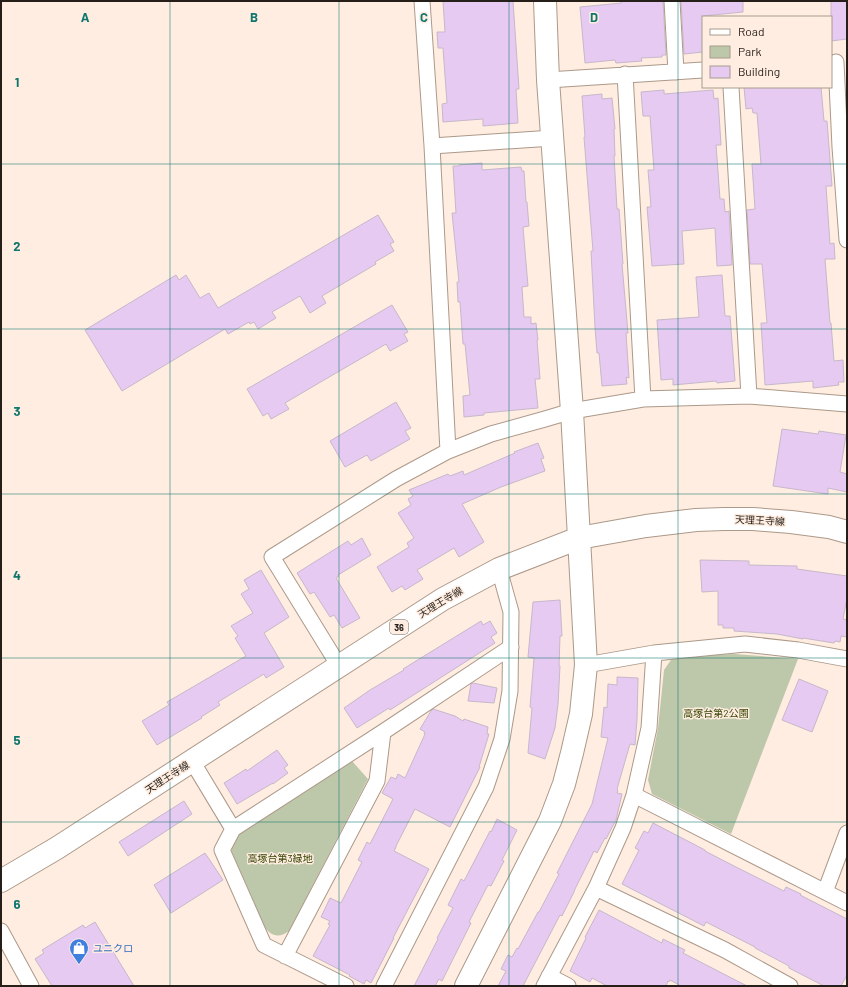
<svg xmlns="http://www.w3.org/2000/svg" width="848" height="987" viewBox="0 0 848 987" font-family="Barlow,'Noto Sans JP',sans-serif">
<rect width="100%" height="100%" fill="#feede0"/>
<path fill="#bdc8aa" d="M734,654L798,659L731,834L652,794L648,780L658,728L664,670L673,657Z
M352,761L368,779L289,931C279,938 273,937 265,928L232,852L231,846L236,836Z"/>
<path fill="#e7caf1" stroke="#c6b8cb" d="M443,1H513L519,89H516L518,123L483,126V119L443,122L442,104L447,103L443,48H438L437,32H445Z
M621,1H663L666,55H662V57L641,58L642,61L616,63L615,60L585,63L580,7L621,3Z
M681,1H743V12L703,16V52L684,54Z
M831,1H847V39L831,41Z
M744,87H821L824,121H827L832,186H826L830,244L834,243L835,259H825L830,323H831L834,361L843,360L844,382H838L839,385L813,388V381L765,385L761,323H767L762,264H750L747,210L755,209L752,164H761L757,113H753L752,108L746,109Z
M664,90V94L713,90L714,99L718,98L721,145H716L720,199H724L725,212L729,211L732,265L717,266L715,228L682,231L684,264L652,266L647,207H651L648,170H654L650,116H643L641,92Z
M602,94V99L612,98L615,129H614L615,156H614L617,209H619L623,264H622L628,333H626L629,378L626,377L627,384L602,386L599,353H597L595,327L591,251H593L584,137H585L582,96Z
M482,163V170L521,167L522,171H524L526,202H527L529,226L523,227L528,286L522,287L524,317H531V324L536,323L538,340H537L540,379H535L538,408L484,413V415L464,417L463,396L470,395L465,344H463L460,302H458L457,282H459L452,213H456L453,166H459V165Z
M378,215L394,242L390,244L394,251L375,262L376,264L322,296L326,303L310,313L300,296L272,312L276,318L258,329L254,322L250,324L249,322L228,334L225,329L122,391L85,330L176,275L179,280L186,275L200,298L209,293L218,308Z
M722,275L725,316H730L735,381L717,383L716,381L673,385V379L661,380L657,320L699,317L696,277Z
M392,305L408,332L404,334L408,341L390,351L386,344L324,380L285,403L289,409L271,419L268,413L263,416L247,389Z
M396,402L411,428L405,431L410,439L371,461L367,455L345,467L330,441Z
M782,429L818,434L819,431L846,435L840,472L847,474V492L828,488V494L773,486Z
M538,443L544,458L541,459L545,471L501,487L462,504L484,542L459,557L454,548L417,570L423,579L405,590L402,586L392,592L377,567L409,547L407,543L414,538L398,513L411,505L408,499L413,496L409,490L448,474L450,476L463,471L464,475L515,453L514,452Z
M362,538L371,555L338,575L339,576L336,578L360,618L342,628L334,615L330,617L314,592L310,594L297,573L348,541L351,545Z
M700,560L749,561V565L797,566V569L847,576V598L843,619L847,620V637L841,636L840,642L835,641L834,643L803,638V639L777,634L734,631V628H723V625H718V591L702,592Z
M261,570L289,617L264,633L284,667L266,678L264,674L218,702L220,705L201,717L202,718L157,745L142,721L169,705L167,702L246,656L235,638L238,636L231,626L253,613L241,594L249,589L244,580Z
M560,600L562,636H560L559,666H560L558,704L555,728L545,759L528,753L532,708L530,707L534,658L528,657L533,602Z
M481,621L483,625L490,621L497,633L491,637L495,643L390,710L389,708L357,728L344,708L370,690L404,670L403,669Z
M617,677L638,678L637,719L635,745L630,744L617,789L618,790L617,793L622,794L616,820L606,839L605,838L597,853L594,851L575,889L574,892L562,916L560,915L523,986H498L506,971L501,969L508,955L512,957L517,948L518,949L538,912H539L559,874L557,873L592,804L608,738L601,737L604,707L607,708L608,684L617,685Z
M799,679L828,691L812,732L782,720Z
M473,683L497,688L494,703L468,701L471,684Z
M433,709L455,716L463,721L464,719L488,727L487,734H489L479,767H480L450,827L415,809L396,846V847L394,851L429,869L393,938H394L371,983L366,980L364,984L349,976L350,975L313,956L330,925L328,924L330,921L321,917L330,898L341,903L362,862L358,860L367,842L370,844L393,799L382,793L391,777L396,779L398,774L405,778L425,734H424L425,732L420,729L431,711Z
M277,750L288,765L284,768L288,773L273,784V783L237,804L224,783L246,769L247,771Z
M184,801L192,814L128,856L119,842Z
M497,819L517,830L502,860L504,861L491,886L488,885L469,922L471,923L442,981L439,979L435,986H414L438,939L437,938L453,908L448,905L461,879L464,881L490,831L491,832Z
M653,823L705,850V851L734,866L784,891L786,887L801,894L800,895L847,919V975L841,986H824L789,968V966L755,948V947L706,922L704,926L622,884L639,850L635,848L644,831L648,833Z
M205,853L223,880L171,913L154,885Z
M599,910L618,920L662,943L663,939L685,950L683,953L747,986H681L670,980L669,982L668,981L666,986H607L592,978L590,982L570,971L586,938L585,937Z
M95,922L134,986H52L35,959L44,953L42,950L83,925L85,928Z"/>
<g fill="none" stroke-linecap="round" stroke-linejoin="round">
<g stroke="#ac998a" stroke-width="17">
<path id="street" d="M422,1L432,146L448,451
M672,1L676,72
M836,62L840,147L847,240
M625,74L643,399
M548,80L703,70
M731,87L749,396
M432,146L553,138
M586,665L654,653L745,644L798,650L847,659
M339,666L272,557L396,479L448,451L491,434L545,419L572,411L643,399L749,396L847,404
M192,761L233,829L222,850L264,945L346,986
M634,795L847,903
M233,829L383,732L511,647
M596,888L725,950L790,986
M825,892L847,833
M1,931L31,986
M285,956L377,781L383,732
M549,976L568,986
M384,986L486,787L502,739L510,691L511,612L499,569
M544,986L596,888L623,828L634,795L649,728L654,653"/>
</g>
<g stroke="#ac998a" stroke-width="24">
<path id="secondary" d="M466,986L550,821L564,784L572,753L581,714L586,665L572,411L548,80L545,1"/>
</g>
<g stroke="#ac998a" stroke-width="24">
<path id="primary" d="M1,881L57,848L443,599L499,569L579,538L646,526L696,520L724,519H753L791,522L829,527L847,532"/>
</g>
<use href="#street" stroke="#fff" stroke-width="15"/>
<use href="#secondary" stroke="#fff" stroke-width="22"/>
<use href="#primary" stroke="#fff" stroke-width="22"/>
</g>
<path fill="none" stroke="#0f766e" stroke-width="1" stroke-opacity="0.55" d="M170,1V986M339,1V986M509,1V986M678,1V986M1,164H847M1,329H847M1,494H847M1,658H847M1,822H847"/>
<defs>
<g id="shop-pin" transform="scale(1)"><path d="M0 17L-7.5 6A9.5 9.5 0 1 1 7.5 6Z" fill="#3f7fe0" stroke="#feede0"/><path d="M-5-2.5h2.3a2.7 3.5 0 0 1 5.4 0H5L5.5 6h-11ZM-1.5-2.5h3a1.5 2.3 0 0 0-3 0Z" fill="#fff"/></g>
</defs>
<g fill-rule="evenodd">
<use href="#shop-pin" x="79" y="948"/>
</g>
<g text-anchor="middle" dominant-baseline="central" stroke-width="3" stroke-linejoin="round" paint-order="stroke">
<rect fill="#feede0" stroke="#675d55" stroke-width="1" x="390" y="620" width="18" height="14" rx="3"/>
<g font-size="9" font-weight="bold" fill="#261f19">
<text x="399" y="627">36</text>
</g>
<g font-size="10" fill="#261f19" stroke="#feede0">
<text transform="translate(760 520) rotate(3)">天理王寺線</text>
<text transform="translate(440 602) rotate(-31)">天理王寺線</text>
<text transform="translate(167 777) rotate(-33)">天理王寺線</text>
</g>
<g font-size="10" fill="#344400" stroke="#feede0">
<text x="716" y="713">高塚台第2公園</text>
<text x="280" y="858">高塚台第3緑地</text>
</g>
<g font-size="10" fill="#366cbe" stroke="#feede0" text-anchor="start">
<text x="93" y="948">ユニクロ</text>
</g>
</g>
<g font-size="13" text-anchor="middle" font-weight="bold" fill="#0f766e" stroke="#feede0" stroke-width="3" stroke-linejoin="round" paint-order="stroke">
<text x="85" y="22">A</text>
<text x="254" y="22">B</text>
<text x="424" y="22">C</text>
<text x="594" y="22">D</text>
<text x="17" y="87">1</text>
<text x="17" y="251">2</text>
<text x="17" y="416">3</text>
<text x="17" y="580">4</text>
<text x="17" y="745">5</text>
<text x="17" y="909">6</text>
</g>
<rect width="848" height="987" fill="none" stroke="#261f19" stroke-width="4"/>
<rect x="702" y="16" width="130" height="72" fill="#feede0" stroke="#a89b90"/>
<rect x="710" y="29" width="20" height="6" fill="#ffffff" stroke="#a89b90"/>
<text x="738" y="36" font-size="12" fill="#261f19">Road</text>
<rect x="710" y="46" width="20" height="12" fill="#bdc8aa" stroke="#a89b90"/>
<text x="738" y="56" font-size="12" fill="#261f19">Park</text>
<rect x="710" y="66" width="20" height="12" fill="#e7caf1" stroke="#a89b90"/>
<text x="738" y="76" font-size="12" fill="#261f19">Building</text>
</svg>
